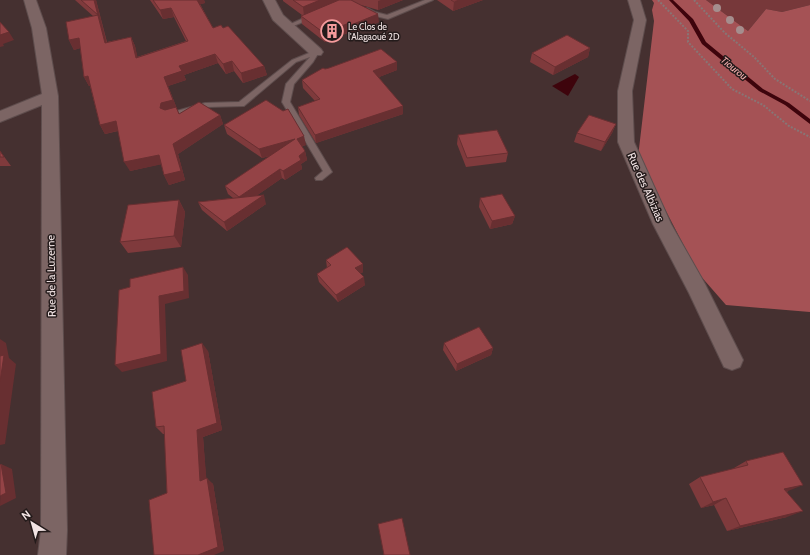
<svg xmlns="http://www.w3.org/2000/svg" width="810" height="555" font-family="Cabin,sans-serif">
	<style>
		.green { fill: #77383a }
		.forest { fill: #a55255 }
		.water { fill: #3e040c }
		.lines { fill: none; stroke-linecap: round; stroke-linejoin: round }
		.stream { fill: #3e040c; fill-rule: evenodd }
		.service-casing { stroke: #5e4d4d; stroke-width: 2 }
		.minor-casing { stroke: #5e4d4d; stroke-width: 2 }
		.path { stroke: #887575; stroke-width: 2; stroke-dasharray: 2 1.5; stroke-linecap: butt }
		.service { fill: #7c6564; fill-rule: evenodd }
		.minor { fill: #7c6564; fill-rule: evenodd }
		.tree { fill: #a58e8e }
		.wall { fill: #7f3a3c }
		.shaded-wall { fill: #682f31 }
		.building { fill: #944346; stroke: #682f31 }
		.labels { text-anchor: middle; dominant-baseline: central; stroke-width: 3; stroke-linejoin: round; paint-order: stroke }
		.far-poi-label { font-size: 9px; fill: #f2e4e4; stroke: #241b1b; text-anchor: start }
		.far-water-label { font-size: 10px; font-style: italic; fill: #f8b1b0; stroke: #241b1b }
		.street-label { font-size: 11px; fill: #f2e4e4; stroke: #241b1b }
	</style>
	<rect width="100%" height="100%" fill="#453030"/>
	<path class="green" d="M706,0h104v5l-28,7 -16,-3 -18,22z"/>
	<path class="forest" d="M652,0h54l42,31 18,-22 16,3 28,-7v307l-84,-7 -28,-32 -60,-116 16,-136 -2,-11 2,-7z"/>
	<path class="water" d="M575,74l4,3 -11,19 -16,-10z"/>
	<g class="lines">
		<path class="stream" d="M669,0h4l20,19 13,23 57,47 26,14 21,16v5l-25,-19 -26,-14 -57,-47 -13,-23z"/>
		<g class="service-casing">
			<path id="service" d="M425,0h8l-45,19 -17,-4 -7,-5 3,-2 8,4 12,3z
				M313,14l3,2 -1,1 -24,10 -5,-1z
				M314,51l5,1 -6,10 -19,22 -4,18 42,70 -10,8h-6l-1,-2 8,-7 -41,-69 4,-18 24,-27 -14,5 -52,44 -38,1 -37,11 -4,-2 1,-2 39,-11 34,-1 53,-42z"/>
		</g>
		<g class="minor-casing">
			<path id="minor" d="M24,0h12l10,28 12,68 9,434 -1,25h-28l3,-25 1,-425 -42,17v-11l42,-17 -10,-66z
				M263,0h12l8,15 38,34 2,3 -2,3h-10l-38,-35z
				M628,0h12l6,20 -14,71 2,51 37,82 34,60 38,76 -3,7 -8,3 -8,-3 -35,-74 -36,-69 -35,-82v-51l16,-71z"/>
		</g>
		<path class="path" d="M658,0l30,31v11l44,47 31,16 26,21 21,11
			M694,0l31,33 29,24 21,22 35,22"/>
		<use href="#service" class="service"/>
		<use href="#minor" class="minor"/>
	</g>
	<g class="tree">
		<circle cx="717" cy="8" r="4"/>
		<circle cx="730" cy="20" r="4"/>
		<circle cx="740" cy="30" r="4"/>
	</g>
	<path class="wall" d="M75,0h21l11,42 24,-5 4,9 2,11 49,-16 -12,-24 -11,2 -13,-19h54l1,3 -5,1 13,24 51,38 3,9 -24,8 -9,-12 -8,3 -8,-11 -34,12 2,5 -18,6 11,28 41,1 3,9 -45,30 7,26 -16,5 -5,-10 -3,-11 -31,7 -12,-40 -13,3 -5,-9 -10,-39h-1l-5,-9 -4,-29 -6,2 -5,-10 24,-24z
		M283,0h120l-25,10 -17,-5 18,17 -27,11 -2,-1 -25,10 -23,-18 -1,-8 1,-1 -19,-14z
		M437,0h46l-30,11z
		M590,48l-2,9 -35,18 -23,-13 2,-9z
		M325,69l72,1 -18,7 24,37 -87,29 -17,-28 -1,-8 17,-6 -12,-13 -1,-8z
		M616,124l-4,9 -11,18 -27,-9 3,-9z
		M224,125l82,20 -4,1 3,5 2,9 -6,4 1,5 -17,11 -3,-2 -26,18 10,8 -39,27 -25,-21 -4,-8 35,-4 -5,-4 -3,-8 45,-30 -8,2 -35,-24z
		M458,135l50,18 -2,9 -40,5 -9,-23z
		M0,151l11,15h-11z
		M480,198l35,18 -3,8 -22,5 -11,-22z
		M179,200l6,12 -4,35 -53,6 -8,-11z
		M326,260l37,12 -3,2 5,11 -27,17 -19,-20 -2,-8 10,-6z
		M444,343l49,5 -2,7 -35,16 -13,-21z
		M208,351l14,79 -19,7 3,42 7,5 11,67 -57,-58 -2,-59h-2l-7,-7 30,-46z
		M746,461l42,30 -1,1v25l-60,14 -13,-26 -13,3 -12,-24 11,-7 34,-8v-1z"/>
	<path class="shaded-wall" d="M94,0h2l13,52 -4,-9z
		M196,0h8l1,3 -7,2z
		M320,0h23l-39,16 -1,-9z
		M381,0h22l-25,10v-9z
		M459,0h24l-30,11 1,-9z
		M171,8l3,9 -11,2 -3,-9z
		M378,14l1,8 -27,11 -1,-8z
		M349,23l1,9 -25,10 -1,-9z
		M9,32l5,8 -11,4 1,2 -4,1v-12z
		M131,37l4,9 5,21 -4,-9z
		M79,38l5,9 -10,3 -5,-10z
		M590,48l-2,9 -35,18 2,-8z
		M215,54l3,9 -34,12 2,5 -18,6 15,38 -23,-16 4,-31 15,-11z
		M232,61l2,10 -8,3 -3,-10z
		M397,62v8l-23,9 -1,-8z
		M264,66l3,9 -24,8 -2,-10z
		M88,76l5,9 -4,1 -5,-9z
		M403,106v8l-87,29 -1,-8z
		M220,115l3,9 -45,30 7,26 -16,5 -5,-10 9,-31z
		M116,121l5,9 -16,4 -5,-9z
		M616,124l-4,9 -11,18 4,-9z
		M304,136l2,9 -8,2 -1,-8z
		M295,139l2,9 -35,10 -3,-9z
		M305,151l2,9 -6,4 1,5 -17,11 -2,-9 16,-15z
		M159,155l4,9 -33,7 -6,-9z
		M280,169l2,9 -40,28 -3,-9z
		M264,195l2,9 -39,27 -3,-9z
		M179,200l6,12 -4,35 -7,-11z
		M515,216l-3,8 -22,5 2,-8z
		M363,264v8l-7,4 -1,-8z
		M183,267l5,8 1,23 -24,6 2,57 -45,11 -7,-7 44,-69z
		M364,277l1,8 -27,17 -2,-7z
		M0,339l6,4 3,15 7,6 -11,80 -5,1z
		M202,343l6,8 14,79 -19,7 4,49 -7,-5 -3,-51z
		M493,348l-2,7 -35,16 1,-7z
		M1,464l11,5 4,29 -16,8z
		M207,478l6,6 11,67 -10,4h-16z
		M803,485l-15,6 -18,5 14,-7z
		M726,498l-12,7 -13,3 12,-6z
		M803,511l-16,6 -60,14 13,-5z"/>
	<path class="building" d="M81,0h13l11,43 26,-6 5,21 52,-17 -17,-33 -11,2 -7,-10h44l16,28 8,-3 2,3 5,-2 36,40 -23,7 -9,-12 -9,3 -8,-10 -36,12 3,5 -18,6 9,23 -12,3 -1,5 5,2 11,-3 3,7 20,-12 21,13 -47,29 8,27 -17,4 -5,-20 -35,7 -8,-41 -16,4 -12,-49 -4,1 -5,-39 -10,2 -3,-18 32,-7z
		M293,0h27l-17,7z
		M339,0h12l27,14 -27,11 -2,-2 -25,10 -23,-17z
		M451,0h8l-5,2z
		M0,22l9,10 -9,3z
		M567,35l23,13 -35,19 -23,-14z
		M381,49l16,13 -24,9 30,35 -88,29 -17,-28 22,-8 -18,-19 21,-12 2,1 4,-1z
		M266,100l17,11 5,-2 16,27 -7,3 8,12 -6,5 2,4 -18,11 -3,-2 -41,28 -14,-11 70,-47 -36,10 -35,-24z
		M589,115l27,9 -11,18 -28,-9z
		M497,130l11,23 -41,5 -9,-23z
		M0,151l4,6h-4z
		M502,194l13,22 -23,5 -12,-23z
		M264,195l-40,27 -26,-20z
		M179,200l-5,36 -54,6 8,-37z
		M347,247l16,17 -8,4 9,9 -28,18 -19,-21 14,-9 -5,-5z
		M183,267l1,24 -25,5 2,58 -46,11 4,-75 11,-3v-8z
		M479,327l14,21 -36,16 -13,-21z
		M202,343l15,80 -20,7 3,51 7,-3 11,69 -20,8h-44l-5,-55 18,-7 -3,-67 -8,1 -4,-35 34,-11 -5,-31z
		M4,355l-4,27v-26z
		M783,452l20,33 -19,4 19,22 -63,15 -14,-28 -13,4 -13,-25 48,-12 -2,-4z
		M1,464l5,29 -6,3v-31z
		M402,518l8,37h-26l-6,-31z"/>
	<defs>
		<g id="building-ring" transform="scale(1.15)"><circle r="9.5" fill="#241b1b" stroke="#f59b9c" stroke-width="1.5"/><path d="M-4-6H4V6H1V3H-1V6H-4ZM-2.5-4.3h1.7v1.8h-1.7ZM.8-4.3h1.7v1.8H.8ZM-2.5-1h1.7V.8h-1.7ZM.8-1h1.7V.8H.8Z" fill="#f59b9c"/></g>
	</defs>
	<g fill-rule="evenodd">
		<use href="#building-ring" x="332" y="31"/>
	</g>
	<g class="labels">
		<g class="far-poi-label">
			<text x="348" y="26">Le Clos de<tspan x="348" dy="10">l'Alagaoué 2D</tspan></text>
		</g>
		<g class="far-water-label">
			<text transform="translate(734 68) rotate(39)">Tiourou</text>
		</g>
		<g class="street-label">
			<text transform="translate(646 187) rotate(66)">Rue des Albizias</text>
			<text transform="translate(51 276) rotate(-91)">Rue de la Luzerne</text>
		</g>
	</g>
	<g transform="translate(32 523) rotate(323)" stroke="#241b1b" stroke-width="3" paint-order="stroke">
	<path d="M0-3L7 15L0 10L-7 15Z" fill="#f2e4e4"/>
	<text y="-6" font-size="11" font-weight="bold" text-anchor="middle" fill="#f2e4e4">N</text>
	</g>
</svg>
